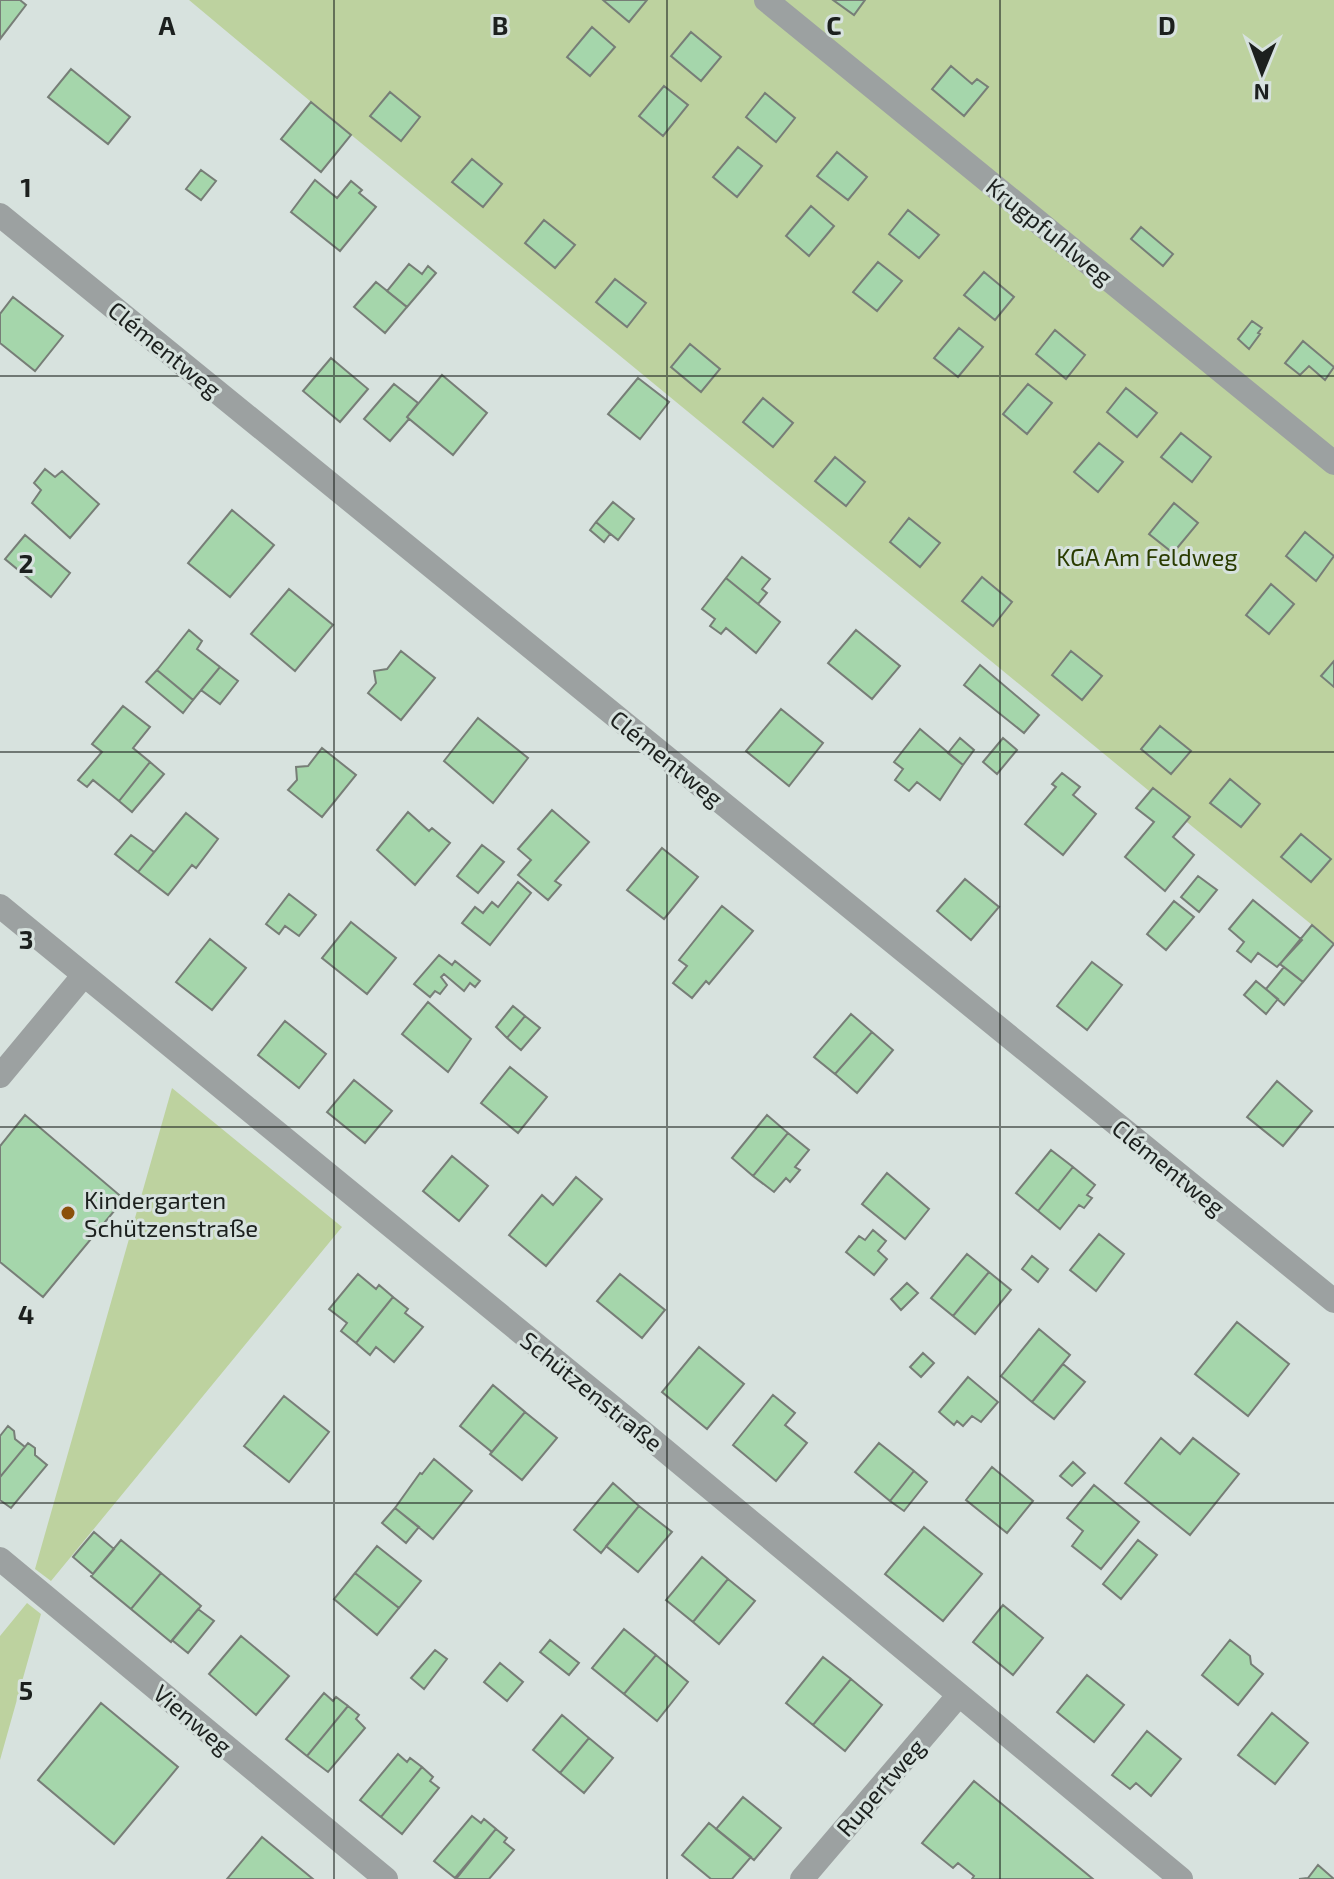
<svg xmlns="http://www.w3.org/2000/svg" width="1334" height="1879" font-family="'Exo 2',sans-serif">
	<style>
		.green { fill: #bdd29f }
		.building { fill: #a5d6ab; stroke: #777e77; stroke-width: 2 }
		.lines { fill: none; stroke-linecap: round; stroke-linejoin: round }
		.minor { stroke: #9ca1a1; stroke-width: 24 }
		.grid { fill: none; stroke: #1c201e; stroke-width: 2; stroke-opacity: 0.55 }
		.poi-dot { fill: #8b500b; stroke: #d7e2de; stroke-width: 3 }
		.labels { text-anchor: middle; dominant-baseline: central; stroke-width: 6; stroke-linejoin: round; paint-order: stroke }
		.street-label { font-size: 24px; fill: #1c201e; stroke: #d7e2de }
		.park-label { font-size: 24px; fill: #2a3c00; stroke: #d7e2de }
		.poi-label { font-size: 24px; fill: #1c201e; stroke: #d7e2de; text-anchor: start }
		.grid-label { font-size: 26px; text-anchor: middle; font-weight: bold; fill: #1c201e; stroke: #d7e2de; stroke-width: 6; stroke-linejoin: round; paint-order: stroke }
	</style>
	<rect width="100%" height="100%" fill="#d7e2de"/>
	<path class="green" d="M189,0h1145v943l-1024,-842z
		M172,1088l170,139 -291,354 -16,-12z
		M27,1603l14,11 -41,146v-124z"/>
	<path class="building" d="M0,0h20l6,5 -26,34z
		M603,0h44l-18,22z
		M833,0h32l-11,15z
		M592,27l23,20 -25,29 -23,-19z
		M691,32l30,25 -20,24 -30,-25z
		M951,66l21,18 5,-5 11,8 -24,29 -32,-27z
		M71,69l59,48 -22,27 -60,-47z
		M664,86l24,19 -25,31 -24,-20z
		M390,92l30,25 -19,24 -31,-25z
		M765,93l30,25 -19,24 -30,-25z
		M311,102l40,33 -30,37 -40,-33z
		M738,147l24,19 -25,31 -24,-20z
		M837,152l30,25 -19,23 -31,-24z
		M472,159l30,25 -19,23 -31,-25z
		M201,170l15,11 -15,19 -15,-11z
		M315,180l22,18 14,-17 11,9 -3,3 17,14 -36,44 -49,-39z
		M811,206l23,20 -25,30 -23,-20z
		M908,210l31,25 -20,23 -30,-24z
		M544,220l31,25 -20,23 -30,-25z
		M1141,227l32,27 -10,12 -32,-27z
		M878,262l24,19 -25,30 -24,-19z
		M409,264l13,10 6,-8 8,7 -29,34 -20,-16z
		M984,272l30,25 -19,23 -31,-25z
		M615,279l31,24 -19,24 -31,-25z
		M376,282l31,25 -22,26 -31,-26z
		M13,297l50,39 -28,35 -35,-28v-29z
		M1252,321l10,7 -4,5 2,1 -11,15 -11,-10z
		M959,328l24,19 -25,30 -24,-19z
		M1055,330l30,25 -19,24 -30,-25z
		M1303,341l31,26 -9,13 -16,-14 -9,9 -15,-12z
		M690,344l30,25 -19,23 -30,-25z
		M331,358l37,31 -28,33 -37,-31z
		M442,375l45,38 -34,42 -46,-38z
		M638,378l31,24 -29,37 -32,-25z
		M394,384l24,19 -11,14 2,2 -19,22 -26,-22z
		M1028,384l24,19 -25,31 -24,-20z
		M1126,388l31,25 -20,24 -30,-25z
		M763,398l30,25 -20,24 -30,-25z
		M1181,433l30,24 -19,25 -31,-25z
		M1099,443l24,19 -25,30 -24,-20z
		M835,457l30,25 -19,24 -31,-25z
		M45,469l10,8 7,-6 37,33 -29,34 -38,-35 9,-13 -7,-7z
		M613,502l21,17 -16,21 -22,-18z
		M1174,503l24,20 -25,30 -24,-19z
		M232,510l42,35 -44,52 -42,-34z
		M909,518l31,25 -20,24 -30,-25z
		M596,522l14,12 -6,8 -14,-12z
		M1305,532l29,24 -18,25 -30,-25z
		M25,535l45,38 -19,24 -46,-38z
		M742,557l28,22 -8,10 5,4 -9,11 -32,-26z
		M982,577l30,25 -19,24 -31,-25z
		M726,578l54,44 -24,31 -30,-25 -5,6 -11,-8 5,-7 -13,-10z
		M1271,584l23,20 -25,30 -23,-19z
		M289,589l44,36 -38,46 -44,-37z
		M189,630l13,11 -5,8 23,18 -27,33 -36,-30z
		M856,630l44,36 -28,33 -44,-36z
		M401,651l34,27 -34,42 -33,-27 8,-10 -2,-12 13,-2z
		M1071,651l31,25 -20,24 -30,-25z
		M1334,661v26l-13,-11z
		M980,665l59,50 -15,18 -60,-48z
		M220,667l18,14 -18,23 -19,-14z
		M157,670l36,30 -10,13 -37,-31z
		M123,706l27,21 -17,21 17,14 -31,39 -26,-21 -6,7 -9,-7 24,-28 -10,-8z
		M781,709l42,34 -34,43 -43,-35z
		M478,718l50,40 -35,45 -49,-42z
		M1160,726l31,25 -20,23 -30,-25z
		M920,729l43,36 -23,35 -23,-18 -8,9 -14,-11 8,-11 -9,-7z
		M960,738l14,12 -11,15 -15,-12z
		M1003,738l14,12 -20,24 -14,-12z
		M322,748l34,27 -34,42 -34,-27 9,-10 -1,-13 12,-1z
		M150,762l14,12 -32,38 -13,-11z
		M1062,773l18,14 -7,8 23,19 -33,41 -38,-31 31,-37 -4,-3z
		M1230,779l30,25 -19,23 -31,-24z
		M1153,788l37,29 -17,20 21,18 -29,36 -40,-34 29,-35 -18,-14z
		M552,810l37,32 -34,39 6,4 -13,15 -30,-25 13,-15 -13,-11z
		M408,812l21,19 3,-3 18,15 -35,42 -38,-35z
		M186,813l32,26 -22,29 -4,-3 -24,30 -30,-23z
		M1301,834l30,25 -20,23 -30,-25z
		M131,835l23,17 -16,20 -23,-18z
		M482,845l22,17 -26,31 -21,-17z
		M662,848l36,29 -34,42 -37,-29z
		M1198,876l19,14 -18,22 -18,-15z
		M965,879l34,28 -28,33 -34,-29z
		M518,882l13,11 -41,52 -28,-22 13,-16 8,6 9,-11 6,5z
		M289,894l27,21 -17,21 -14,-10 -6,8 -13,-10z
		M1253,900l49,40 -25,27 -19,-14 -7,9 -14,-11 7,-9 -15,-13z
		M1174,901l20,16 -28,33 -19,-16z
		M722,906l31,25 -44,53 -3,-3 -14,17 -19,-15 14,-17 -8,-6z
		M351,922l45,36 -29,36 -45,-36z
		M1312,925l22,19 -31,38 -23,-18z
		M210,939l36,29 -34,42 -36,-28z
		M439,955l13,10 3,-4 25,20 -5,6 -5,-4 -6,8 -20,-17 -3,3 6,8 -7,9 -5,-3 -5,6 -16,-13z
		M1092,962l30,23 -35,45 -30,-24z
		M1284,967l19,15 -19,23 -18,-16z
		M1256,981l22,18 -12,15 -22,-19z
		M428,1002l43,37 -23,33 -46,-38z
		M513,1006l12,10 -18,22 -11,-11z
		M851,1014l21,18 -37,42 -21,-17z
		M525,1016l15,12 -19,22 -14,-12z
		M285,1021l41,33 -27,34 -41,-33z
		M872,1032l21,18 -36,43 -22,-19z
		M510,1067l37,30 -29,36 -37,-30z
		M354,1080l38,31 -27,32 -38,-31z
		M1277,1081l35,30 -29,35 -36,-29z
		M25,1115l99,84 -81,98 -43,-35v-116z
		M767,1115l21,18 -35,43 -21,-18z
		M788,1133l21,17 -14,17 5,3 -10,12 -4,-4 -12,14 -21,-16z
		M1051,1150l22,17 -35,44 -22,-18z
		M452,1156l36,30 -29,35 -36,-30z
		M1073,1167l22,18 -8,10 5,3 -8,10 -5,-3 -19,24 -22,-18z
		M887,1173l42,36 -24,30 -43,-35z
		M576,1177l26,22 -56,67 -37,-31 33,-40 11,10z
		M873,1230l13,11 -8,10 9,8 -13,16 -28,-23 13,-16 6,4z
		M1099,1234l25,20 -28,37 -26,-21z
		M967,1254l22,18 -36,44 -22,-18z
		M1032,1256l16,13 -10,13 -16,-13z
		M989,1272l22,18 -36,44 -22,-18z
		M358,1274l18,15 3,-4 14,12 -37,46 -15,-12 6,-8 -18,-14z
		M620,1274l45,36 -23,28 -45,-37z
		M907,1283l11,10 -17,17 -10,-11z
		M393,1297l15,12 -3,4 18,14 -29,35 -18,-15 -6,8 -14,-12z
		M1237,1322l52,42 -41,52 -53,-42z
		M1039,1329l31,26 -38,47 -31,-26z
		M699,1347l45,37 -37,45 -45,-37z
		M923,1353l11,10 -13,14 -11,-10z
		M1063,1364l22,18 -31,37 -22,-17z
		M968,1377l30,25 -17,20 -9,-6 -9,10 -6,-5 -3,4 -15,-13z
		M493,1385l32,27 -33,40 -32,-26z
		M773,1395l22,18 -10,12 22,18 -31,38 -43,-36z
		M284,1396l45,36 -40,50 -45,-36z
		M525,1412l32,26 -35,42 -32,-26z
		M8,1426l6,5 1,8 10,8 -25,30v-41z
		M1161,1438l19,16 13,-16 46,36 -49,61 -65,-52z
		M28,1443l7,5v7l12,10 -36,43 -11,-8v-23z
		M879,1443l35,28 -24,30 -35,-29z
		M434,1459l38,32 -39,48 -38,-31 25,-35 2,1z
		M1073,1462l12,11 -13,13 -12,-10z
		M992,1467l41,34 -26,32 -41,-33z
		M914,1471l13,11 -23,29 -14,-10z
		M613,1483l26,23 -38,47 -27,-23z
		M1094,1485l45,37 -38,47 -29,-23 11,-15 -16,-13z
		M639,1506l33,26 -34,40 -32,-26z
		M395,1508l24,19 -13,16 -24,-20z
		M924,1527l58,47 -39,47 -58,-47z
		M94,1532l20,17 -21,25 -20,-17z
		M121,1540l40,33 -30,36 -40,-33z
		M1138,1540l19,15 -36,44 -18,-15z
		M377,1546l44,35 -22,27 -44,-35z
		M702,1557l26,22 -35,43 -27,-22z
		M161,1573l40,33 -30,36 -40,-33z
		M355,1573l44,35 -22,27 -43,-36z
		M728,1579l27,22 -36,43 -26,-22z
		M1003,1605l40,33 -30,37 -40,-33z
		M198,1609l16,12 -26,32 -16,-13z
		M624,1629l32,26 -32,39 -32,-26z
		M241,1636l48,40 -33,39 -47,-41z
		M550,1640l29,23 -10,12 -29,-23z
		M1230,1640l20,16 1,8 12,10 -25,31 -36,-30z
		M435,1650l12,9 -23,30 -13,-11z
		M656,1655l32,27 -31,39 -33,-27z
		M823,1657l28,22 -38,46 -27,-22z
		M500,1663l23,19 -16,19 -23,-19z
		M1087,1675l37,30 -30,37 -37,-30z
		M851,1679l31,26 -37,46 -32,-26z
		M324,1693l9,8 3,-4 12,9 -41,50 -21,-17z
		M101,1703l77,64 -64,77 -76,-64z
		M348,1706l11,9 -3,4 9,9 -37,44 -21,-16z
		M1272,1713l36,30 -33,41 -37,-29z
		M562,1715l27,23 -29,35 -27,-23z
		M1147,1731l34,28 -30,37 -15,-13 -6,6 -18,-14z
		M589,1738l24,20 -29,35 -24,-20z
		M398,1754l9,8 3,-4 12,9 -41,50 -21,-17z
		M422,1767l11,10 -3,4 9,7 -37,46 -21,-17z
		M974,1781l119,98h-121l2,-3 -16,-13 -5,5 -31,-25z
		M743,1797l38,31 -27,32 -38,-31z
		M472,1816l9,7 3,-4 12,10 -41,49 -21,-17z
		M709,1823l42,34 -19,22h-21l-29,-24z
		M496,1829l11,9 -3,4 10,8 -25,29h-33z
		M262,1837l51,42h-86z
		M1318,1865l16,14h-35l9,-1z"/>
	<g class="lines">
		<path class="minor" d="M766,0l568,463
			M0,215l1334,1086
			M0,906l627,513 554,460
			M0,1076l84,-101
			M0,1559l386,320
			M802,1879l156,-183"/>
	</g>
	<path class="grid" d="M334,0v1879M667,0v1879M1000,0v1879M0,376h1334M0,752h1334M0,1127h1334M0,1503h1334"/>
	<circle class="poi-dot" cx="68" cy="1213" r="8"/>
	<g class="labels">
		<g class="street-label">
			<text transform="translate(1050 231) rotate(39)">Krugpfuhlweg</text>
			<text transform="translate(165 349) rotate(39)">Clémentweg</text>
			<text transform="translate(667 758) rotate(39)">Clémentweg</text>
			<text transform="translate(1169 1167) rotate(39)">Clémentweg</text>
			<text transform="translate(592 1391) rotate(39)">Schützenstraße</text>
			<text transform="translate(193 1719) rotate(40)">Vienweg</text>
			<text transform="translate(880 1787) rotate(-49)">Rupertweg</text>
		</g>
		<g class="park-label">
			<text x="1147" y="556">KGA Am Feldweg</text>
		</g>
		<g class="poi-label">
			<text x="84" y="1199">Kindergarten<tspan x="84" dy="28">Schützenstraße</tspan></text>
		</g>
	</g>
	<g class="grid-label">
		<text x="167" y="35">A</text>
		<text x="500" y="35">B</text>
		<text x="834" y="35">C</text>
		<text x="1167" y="35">D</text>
		<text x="26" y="197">1</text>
		<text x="26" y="573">2</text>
		<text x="26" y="949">3</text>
		<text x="26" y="1324">4</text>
		<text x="26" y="1700">5</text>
	</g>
	<g transform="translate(1262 72) rotate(181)" stroke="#d7e2de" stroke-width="6" paint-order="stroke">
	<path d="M0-6L14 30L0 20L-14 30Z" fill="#1c201e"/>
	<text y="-12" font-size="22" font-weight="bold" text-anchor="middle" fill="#1c201e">N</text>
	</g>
</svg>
